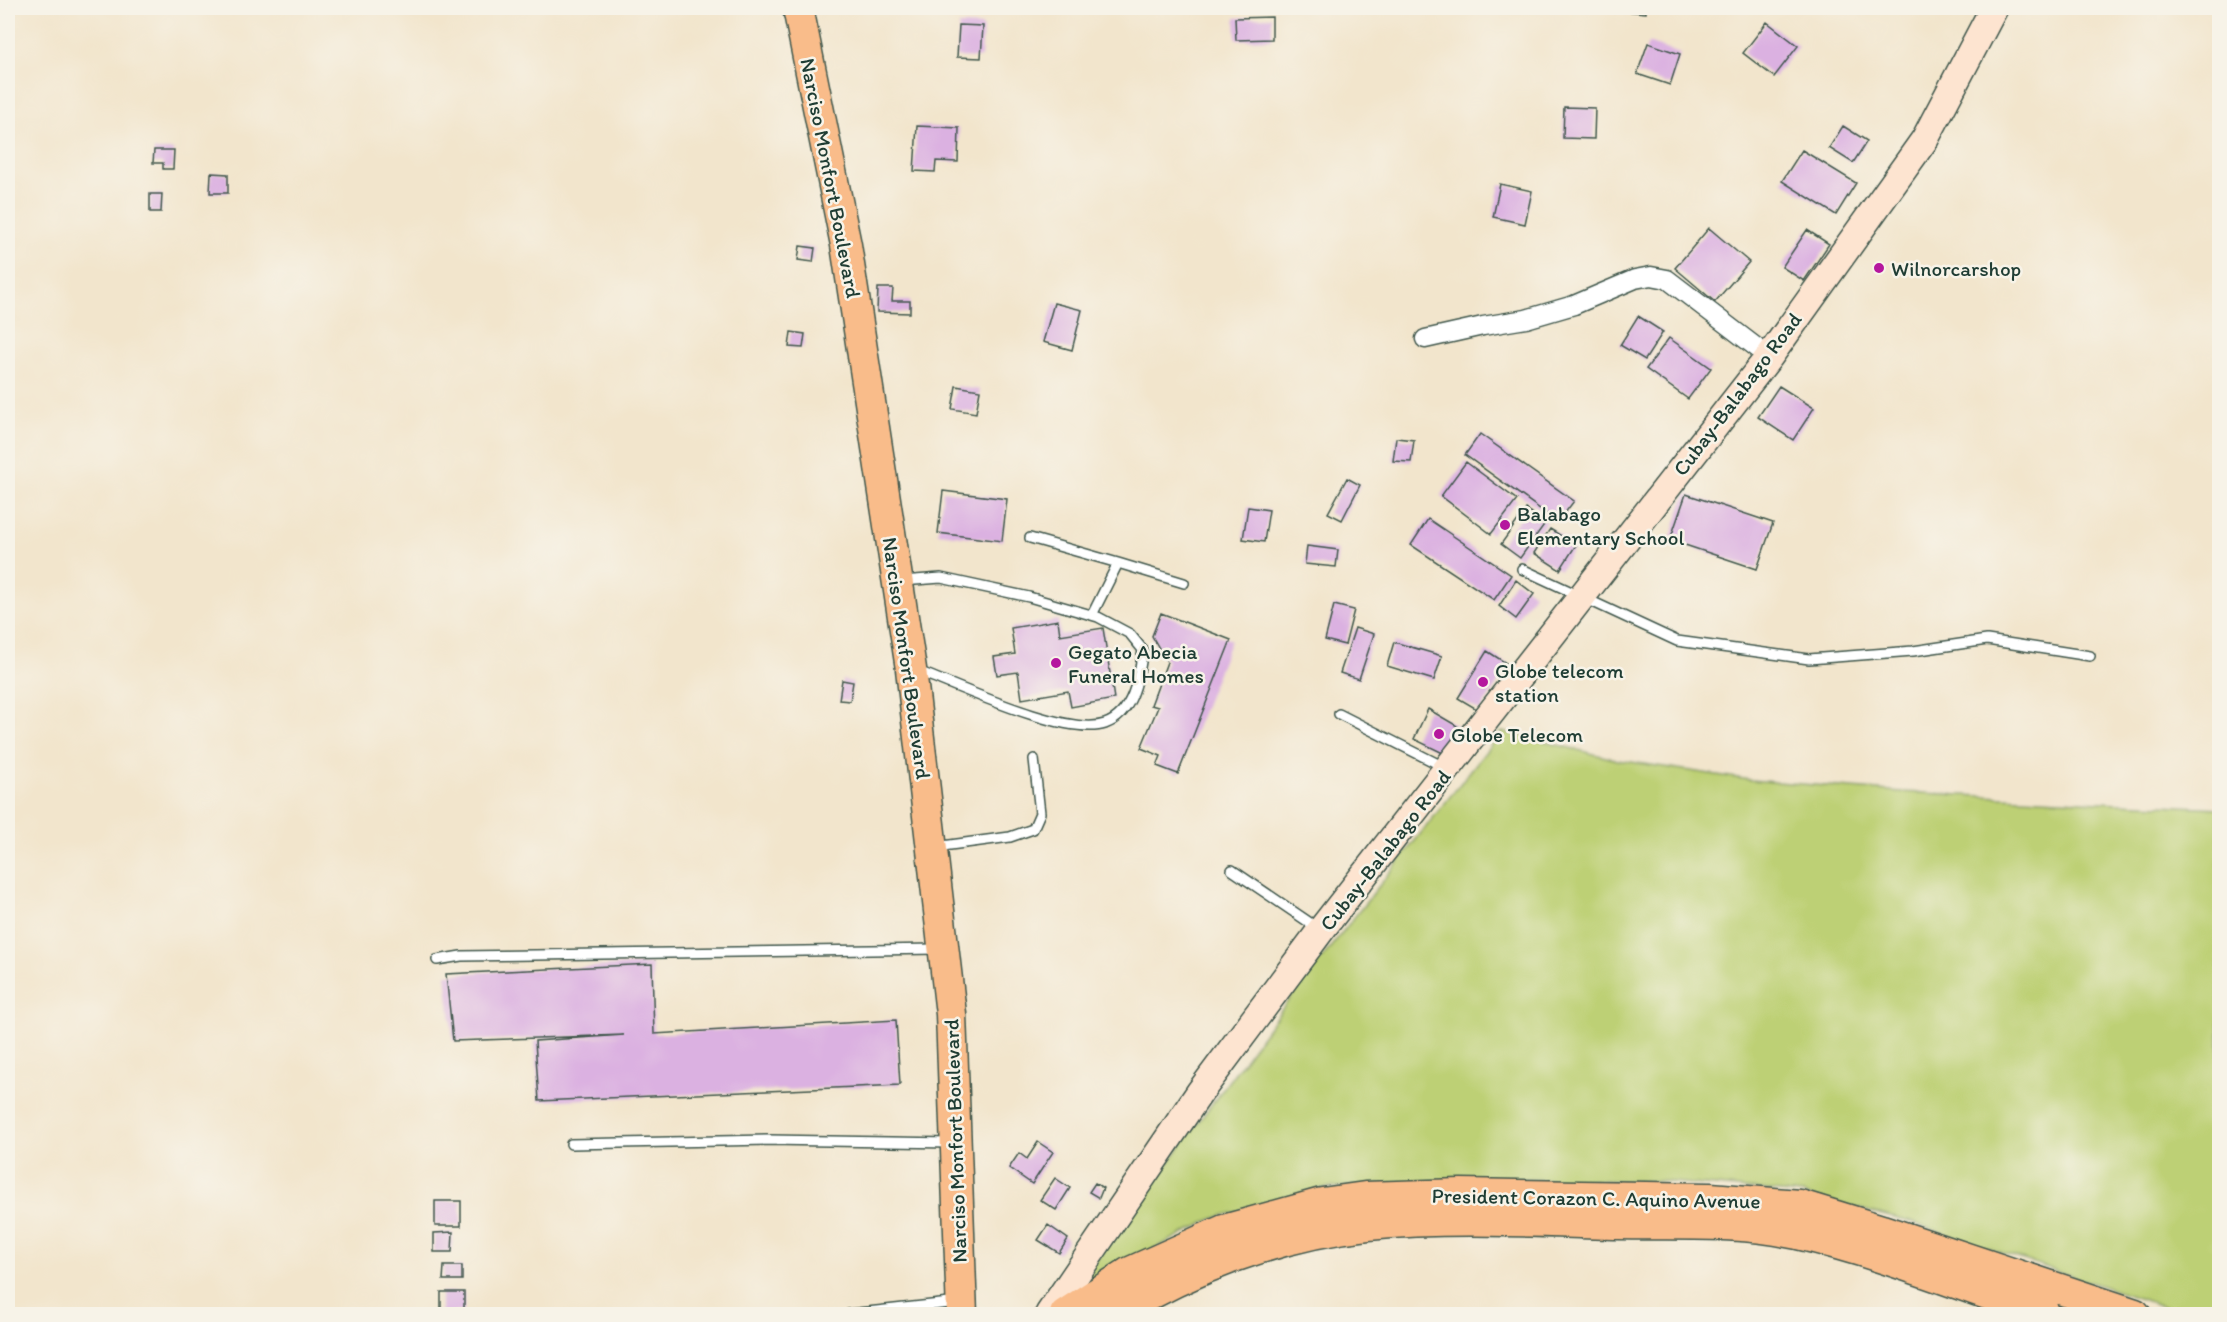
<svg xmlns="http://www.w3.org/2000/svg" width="2227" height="1322" font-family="Itim,sans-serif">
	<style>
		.green { fill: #bdd074; stroke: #6e8654; stroke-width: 1.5 }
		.building { fill: #dbb1e1 }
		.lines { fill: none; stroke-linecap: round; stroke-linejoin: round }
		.lane-casing { stroke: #3f564b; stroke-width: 12 }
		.street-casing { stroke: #3f564b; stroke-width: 21 }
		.secondary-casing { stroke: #3f564b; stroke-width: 30 }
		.primary-casing { stroke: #3f564b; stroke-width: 33 }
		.lane { stroke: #fff; stroke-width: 9 }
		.street { stroke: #fff; stroke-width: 18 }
		.secondary { stroke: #fde4d0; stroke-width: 27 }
		.primary { stroke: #f9bc8a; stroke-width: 30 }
		.poi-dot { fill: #b5179e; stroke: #f7f3e8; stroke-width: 2 }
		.labels { text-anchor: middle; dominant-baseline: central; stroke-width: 5; stroke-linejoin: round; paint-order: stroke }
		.street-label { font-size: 21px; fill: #1f3d34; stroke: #f7f3e8 }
		.poi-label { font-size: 21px; fill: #1f3d34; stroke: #f7f3e8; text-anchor: start }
	</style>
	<rect width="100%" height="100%" fill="#f7f3e8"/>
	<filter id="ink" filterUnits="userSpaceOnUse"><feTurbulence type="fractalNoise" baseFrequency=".0167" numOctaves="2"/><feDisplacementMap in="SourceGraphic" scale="12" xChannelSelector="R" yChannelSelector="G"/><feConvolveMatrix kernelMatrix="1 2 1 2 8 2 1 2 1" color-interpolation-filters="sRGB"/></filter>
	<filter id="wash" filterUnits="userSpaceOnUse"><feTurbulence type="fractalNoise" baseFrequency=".008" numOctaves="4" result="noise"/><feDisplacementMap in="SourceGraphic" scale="24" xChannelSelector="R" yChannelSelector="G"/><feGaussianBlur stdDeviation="1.35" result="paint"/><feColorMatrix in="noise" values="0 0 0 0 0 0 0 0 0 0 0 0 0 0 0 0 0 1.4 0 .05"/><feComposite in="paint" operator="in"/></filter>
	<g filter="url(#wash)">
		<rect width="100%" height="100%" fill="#f2e5cc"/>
		<path class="green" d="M1502,731l116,29 132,20 152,12 317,16v506h-33l-276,-92 -108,-28 -142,-13 -187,-2 -152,9 -107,30 -139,71 216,-292z"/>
		<g id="blocks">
			<path class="building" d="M1624,8h22v5l-22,-2z
				M1272,17v22l-36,1 -1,-22z
				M1767,22l31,24 -24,31 -31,-24z
				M959,25l24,1 -2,32 -24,-1z
				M1648,43l32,11 -10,31 -33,-11z
				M1564,107l31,1 -1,31 -31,-1z
				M917,126l42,2 -1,34 -22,-1 -1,11 -21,-1z
				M1843,126l24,15 -14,22 -24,-15z
				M154,150h20l-1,19h-10v-6h-10z
				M1802,150l54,33 -20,32 -54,-34z
				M211,173l17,1v19h-18z
				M1500,184l32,7 -7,33 -32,-7z
				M150,194h12l-1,18h-11z
				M1709,228l40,34 -34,40 -40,-34z
				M1807,230l22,14 -25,37 -22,-14z
				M800,246l15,2 -2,14 -15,-2z
				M878,288h15l-1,13h18v12l-33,-1z
				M1054,303l28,7 -10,40 -29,-8z
				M1638,316l25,16 -18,28 -25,-15z
				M791,332l14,2 -2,14 -14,-1z
				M1669,338l42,30 -23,31 -42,-30z
				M956,386l24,4 -4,23 -24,-4z
				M1779,386l35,22 -21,32 -35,-23z
				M1480,434l94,67 -16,21 -93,-67z
				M1396,438l18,2 -3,22 -18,-1z
				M1466,462l51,38 -26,34 -50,-38z
				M1347,478l13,7 -18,35 -14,-7z
				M943,491l64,8 -5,42 -64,-8z
				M1686,494l87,29 -16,46 -87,-29z
				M1248,507l21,3 -5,32 -21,-3z
				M1526,509l20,13 -26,36 -19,-14z
				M1428,519l83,56 -17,25 -83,-55z
				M1550,529l26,16 -16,25 -26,-17z
				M1307,546l31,4 -2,17 -31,-3z
				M1516,580l18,14 -18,25 -17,-13z
				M1334,605l20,5 -9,35 -20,-5z
				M1161,613l70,27 -53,134 -21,-8 4,-10 -20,-8 17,-41 -7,-2 16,-43 -15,-26z
				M1058,620l2,15 43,-7 11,71 -43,8 -3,-16 -46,8 -4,-27 -21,3 -3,-18 21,-3 -4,-26z
				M1355,628l19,6 -15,45 -19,-6z
				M1394,642l48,14 -8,24 -47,-14z
				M1487,651l22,14 -29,46 -22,-13z
				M842,680l11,2 -3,19 -11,-1z
				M1428,709l36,21 -17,25 -33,-16z
				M652,964l2,70 242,-14 4,65 -361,16 -4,-60 89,-6 -171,6 -7,-67z
				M1038,1142l15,10 -21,32 -23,-16 10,-15 8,6z
				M1055,1178l15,10 -14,22 -16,-10z
				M1095,1183l8,5 -4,10 -10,-6z
				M435,1201h26v25h-26z
				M1048,1225l20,14 -9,14 -21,-13z
				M453,1232l-1,20h-18v-19z
				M444,1266h18v14h-19z
				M441,1292h23v20h-23z"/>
		</g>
	</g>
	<g filter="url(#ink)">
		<use href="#blocks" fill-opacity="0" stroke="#3f564b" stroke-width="1.5"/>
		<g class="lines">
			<g class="lane-casing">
				<path id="lane" d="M1030,538l88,25
					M1522,569l155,72 132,18 104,-8 74,-11 103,16
					M902,581l39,-3 88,19 69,20 32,17 13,16c-4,25 -9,64 -38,74 -39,13 -147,-38 -187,-53
					M1092,615l26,-52 66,20
					M1339,714l107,54
					M935,847l75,-10 23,-8 7,-16 -6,-54
					M1232,870l87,59
					M437,960l24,-4 477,-7
					M571,1144l198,-4 182,3
					M849,1314l110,-12"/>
			</g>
			<g class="street-casing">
				<path id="street" d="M1425,339l58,-13 43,-7 48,-14 61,-26 16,-3 16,3 102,78"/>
			</g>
			<g class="secondary-casing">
				<path id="secondary" d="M1049,1314l151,-222 121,-162 448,-573 156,-218 69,-131"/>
			</g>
			<g class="primary-casing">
				<path id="primary" d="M798,8l48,237 65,424 40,345 11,300
					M1065,1314l63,-41 96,-43 98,-27 43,-6 96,-3 249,4 90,7 82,25 253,84
					M1115,1314c76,-45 164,-80 253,-89 83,-8 168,-3 251,-1 58,1 121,-3 178,10 84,19 166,53 248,80"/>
			</g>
			<use href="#lane" class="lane"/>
			<use href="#street" class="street"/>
			<use href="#secondary" class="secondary"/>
			<use href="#primary" class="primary"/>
		</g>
	</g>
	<g class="poi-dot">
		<circle cx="1879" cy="268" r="6"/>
		<circle cx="1505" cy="525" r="6"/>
		<circle cx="1056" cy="663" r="6"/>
		<circle cx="1483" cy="682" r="6"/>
		<circle cx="1439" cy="734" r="6"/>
	</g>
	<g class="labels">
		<g class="street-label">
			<text transform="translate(831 178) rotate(79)">Narciso Monfort Boulevard</text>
			<text transform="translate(1737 394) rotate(-53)">Cubay-Balabago Road</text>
			<text transform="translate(907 658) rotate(82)">Narciso Monfort Boulevard</text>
			<text transform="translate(1385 850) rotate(-52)">Cubay-Balabago Road</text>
			<text transform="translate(955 1141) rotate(-92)">Narciso Monfort Boulevard</text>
			<text transform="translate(1596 1198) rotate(1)">President Corazon C. Aquino Avenue</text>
		</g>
		<g class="poi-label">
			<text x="1891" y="268">Wilnorcarshop</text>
			<text x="1517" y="513">Balabago<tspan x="1517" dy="24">Elementary School</tspan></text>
			<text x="1068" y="651">Gegato Abecia<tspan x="1068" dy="24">Funeral Homes</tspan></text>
			<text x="1495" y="670">Globe telecom<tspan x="1495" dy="24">station</tspan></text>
			<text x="1451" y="734">Globe Telecom</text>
		</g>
	</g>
	<rect width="2227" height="1322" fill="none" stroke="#f7f3e8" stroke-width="30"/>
</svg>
